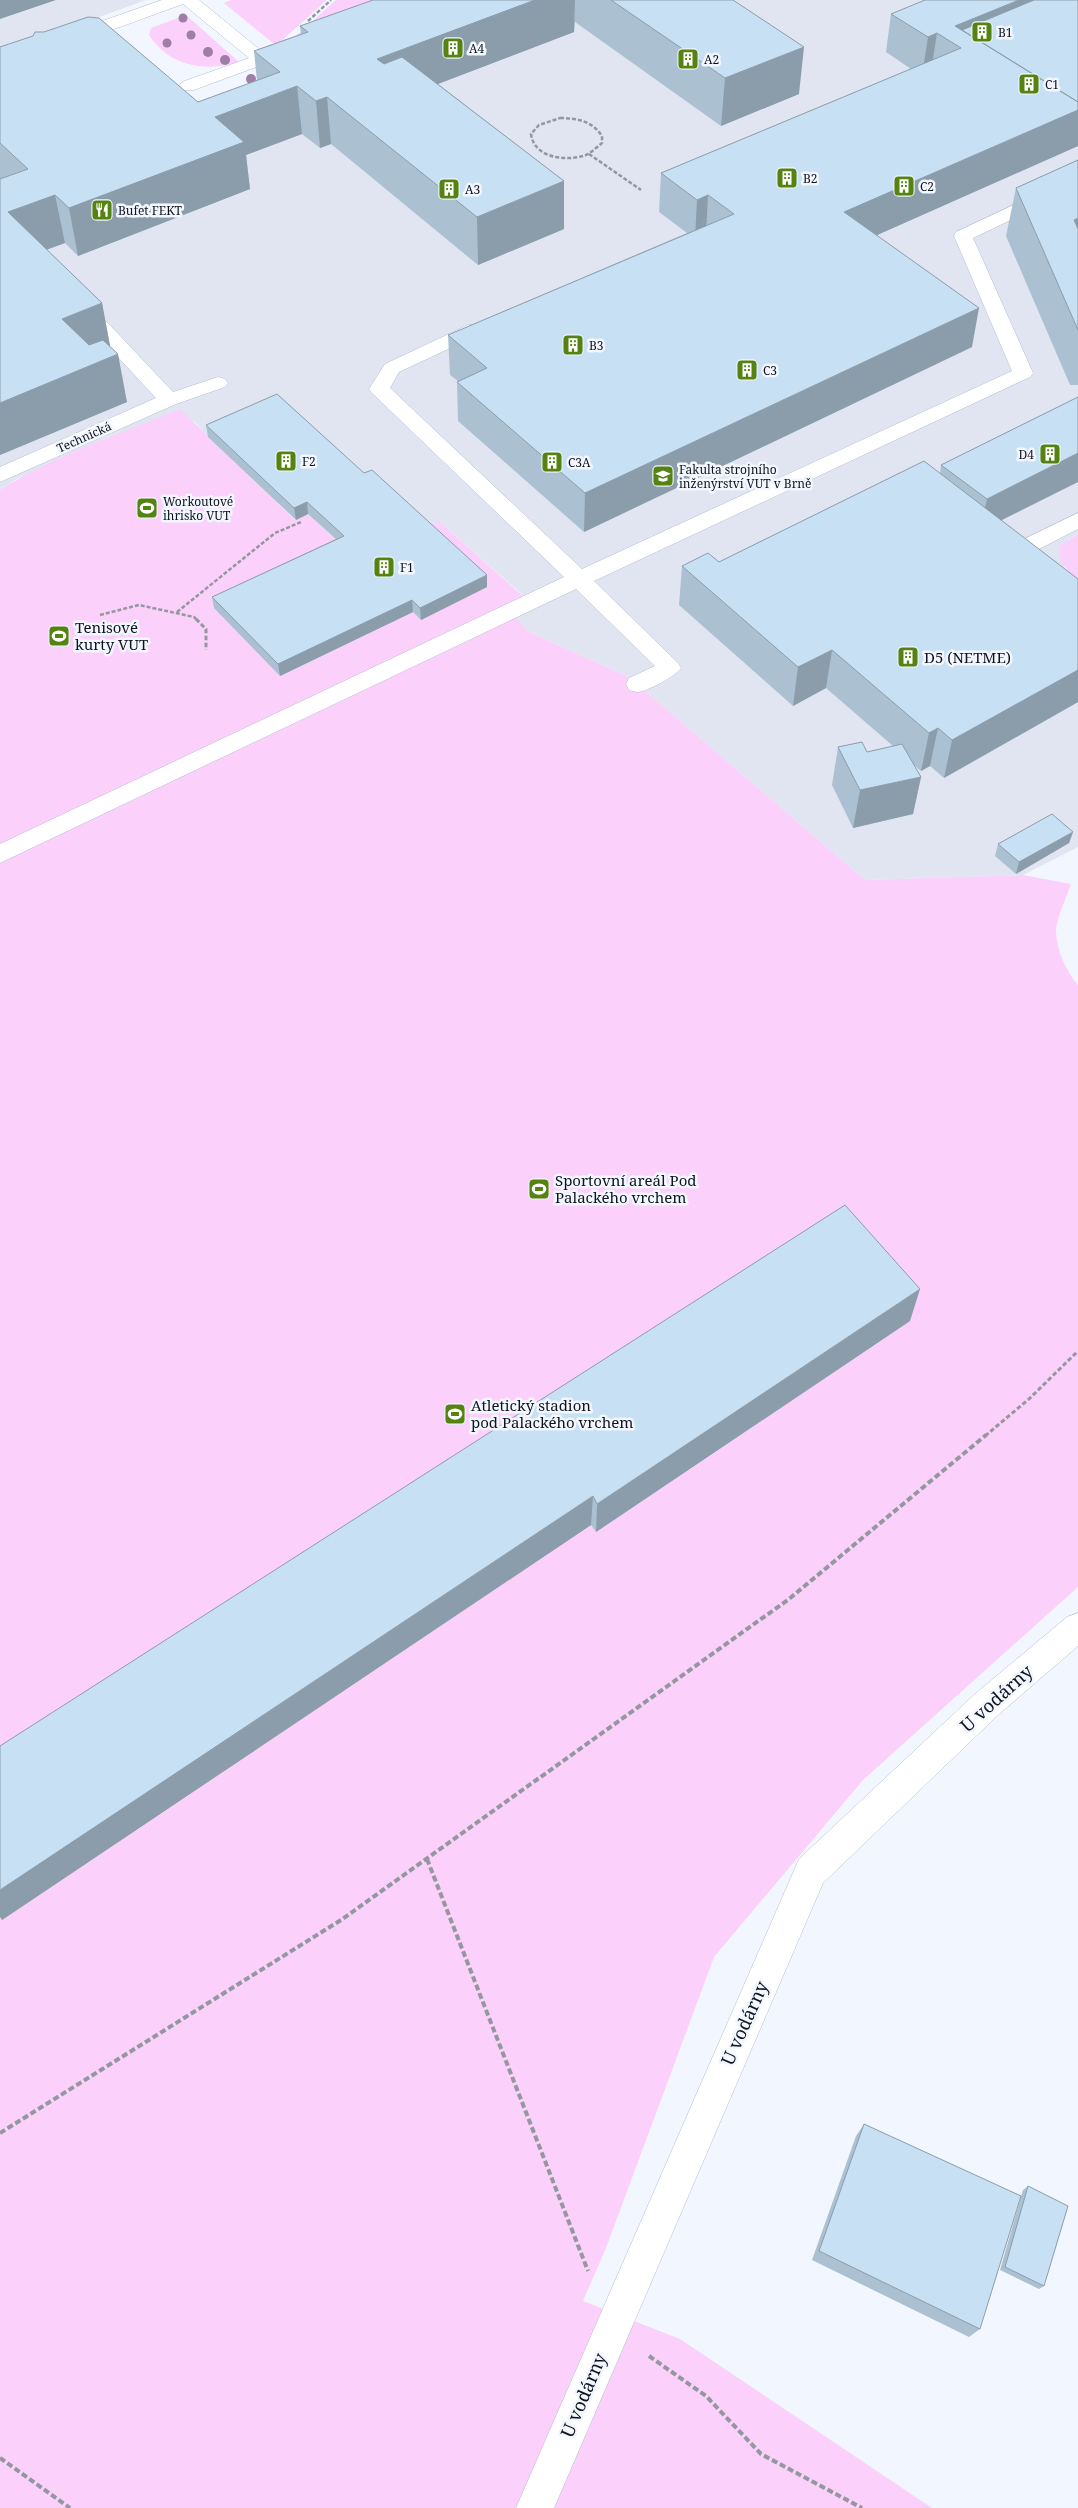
<svg xmlns="http://www.w3.org/2000/svg" width="1078" height="2508" font-family="'Noto Serif',serif">
	<style>
		.built { fill: #e0e5f1 }
		.green { fill: #fbd0fb }
		.lines { fill: none; stroke-linecap: round; stroke-linejoin: round }
		.minor-casing { stroke: #b4bdd3; stroke-width: 1 }
		.path-far2 { stroke: #93979f; stroke-width: 2.5; stroke-dasharray: 4 2; stroke-linecap: butt }
		.path-far1 { stroke: #93979f; stroke-width: 3; stroke-dasharray: 4.5 2.5; stroke-linecap: butt }
		.path { stroke: #93979f; stroke-width: 4; stroke-dasharray: 6 3; stroke-linecap: butt }
		.minor { fill: #fff; fill-rule: evenodd }
		.tree { fill: #9f7ea6 }
		.wall { fill: #abc1d2 }
		.shaded-wall { fill: #8b9dab }
		.building { fill: #c7e0f4; stroke: #8b9dab }
		.labels { text-anchor: middle; dominant-baseline: central; stroke-width: 5; stroke-linejoin: round; paint-order: stroke }
		.far-poi-label { font-size: 12px; fill: #11141c; stroke: #f2f6ff; text-anchor: start }
		.far-street-label { font-size: 12px; fill: #11141c; stroke: #f2f6ff }
		.poi-label { font-size: 15px; fill: #11141c; stroke: #f2f6ff; text-anchor: start }
		.near-street-label { font-size: 18px; fill: #11141c; stroke: #f2f6ff }
	</style>
	<rect width="100%" height="100%" fill="#f2f6ff"/>
	<path class="built" d="M0,0h146l-146,53z
		M502,0h576v202l-71,34 63,149h8v149l-10,6 -4,28 14,11v268l-55,28 -158,5 -236,-203 -100,-45 -15,-15 21,-11 -96,-85 48,66 -66,33 -9,-8 -132,64 -66,-68 82,-88 -88,-83 -14,-16 -176,57 -18,12v-259l178,-104z"/>
	<path class="green" d="M231,0h96l-48,43 -5,1 -50,-41z
		M336,0h69l-117,43z
		M186,15l53,47c-34,10 -69,5 -90,-27l2,-7z
		M180,409l115,111 13,-6 37,34 -65,128 133,-64 8,8 2,-92 16,-7 96,86 -20,10 14,15 100,45 236,203 158,-5 48,9c-4,12 -15,36 -15,48 1,19 10,39 22,53v602l-215,193 -149,177 -108,291 -23,53 97,38 252,169h-932v-2018c55,-35 120,-56 180,-81z
		M1078,534v45c-12,-9 -21,-17 -18,-33z"/>
	<g class="lines">
		<g class="minor-casing">
			<path id="minor" d="M162,0h37l65,53 26,-9 6,1 3,4 -3,4 -22,8 8,8 -3,4h-12l-8,-7 -65,24h-12l-3,-4 3,-4 67,-24 -66,-54 -63,23 -120,35v-10l108,-33z
				M1078,175v13l-105,50 60,135 -3,4 -436,204 84,82 3,5c-4,7 -34,24 -44,24 0,0 -8,-2 -8,-2l-3,-6 3,-6 26,-12 -79,-77 -576,274v-19l564,-267 -192,-184 -3,-4 16,-25 83,-39h14l3,4 -3,4 -83,39 -9,16 192,181 430,-198 -58,-135 2,-4z
				M98,318l7,2 68,72 45,-15 7,2 3,4 -3,4 -49,17 -176,78v-15l156,-69 -65,-70 -3,-4 3,-4z
				M1078,513v16l-43,22 43,37v19l-8,-2 -61,-55 3,-5z
				M1078,1613v33l-81,70 -174,167 -269,625h-38l283,-649 176,-165 92,-77z"/>
		</g>
		<path class="path-far2" d="M308,21l23,-21
			M560,118c17,0 32,3 42,18v7c-5,4 -10,9 -16,12 -20,7 -52,3 -55,-21l8,-9z
			M589,154l52,36
			M177,612l98,-79 26,-11
			M100,615l39,-10 55,12 4,4"/>
		<path class="path-far1" d="M196,619l10,10v21
			M985,1436l44,-37 49,-48"/>
		<path class="path" d="M427,1859l161,412
			M0,2133l341,-213 448,-321 197,-164
			M649,2356l57,40 55,58 101,54
			M0,2458l70,50"/>
		<use href="#minor" class="minor"/>
	</g>
	<g class="tree">
		<circle cx="183" cy="18" r="4.5"/>
		<circle cx="191" cy="35" r="4.5"/>
		<circle cx="167" cy="43" r="4.5"/>
		<circle cx="208" cy="52" r="5"/>
		<circle cx="225" cy="60" r="5"/>
		<circle cx="251" cy="79" r="5"/>
	</g>
	<path class="wall" d="M373,0h360l66,94 -78,32 -146,-104 -1,10 -136,52 126,97v48l-86,36 -147,-121 -11,4 -18,-14 -56,21 4,34 -172,67 -13,-13 -19,6 56,54 8,43 17,56 -127,53v-408l198,55 59,-21 -3,-30 47,-17 -1,-8z
		M1078,0v146l-201,89 95,112 -388,185 -126,-111 -1,-39 1,-1 -8,-6 -2,-40 239,-102 -28,-21 2,-39 250,-104 -25,-17 5,-38z
		M1078,160v225h-8l-64,-149 10,-48z
		M1078,397l-77,124 77,58v123l-134,76 -14,-12 -9,5 -8,-7 8,13 -8,37 -60,14 -21,-43 6,-38 29,5 26,-6 -67,-58 -33,18 -114,-101 3,-39 37,-4 221,-89 1,-8z
		M206,425l158,48 123,102v12l-66,33 -8,-8 -133,64 -66,-68 -2,-11 124,-58 -28,-25 -12,6 -88,-83z
		M1073,832l-4,11 -53,31 -21,-18 3,-12z
		M910,1321l-314,211 -5,-7 -589,395 -2,-174z
		M864,2124l116,205 -11,8 -157,-77 44,-124z
		M1028,2186l16,100 -5,3 -39,-19 23,-80z"/>
	<path class="shaded-wall" d="M0,0h56l-56,19z
		M535,0h40l-1,32 -194,74 -3,-47z
		M1019,0h59l-95,51 -28,-25z
		M937,33l-6,39 -9,4 6,-39z
		M804,47l-5,47 -78,32 4,-48z
		M297,86l5,48 -56,21 4,34 -172,67 -9,-48 146,-91z
		M327,97l4,47 -11,4 -4,-47z
		M1078,110v36l-239,106 5,-40z
		M564,181v48l-86,36 -1,-48z
		M55,195l10,48 -46,17 -11,-48z
		M708,195l-2,39 -11,5 2,-39z
		M1078,218v42l-4,-40z
		M102,303l9,48 -39,15 -10,-47z
		M979,308l-7,39 -388,185 1,-39z
		M118,354l9,48 -127,53v-52z
		M1078,453v29l-98,49 7,-32z
		M307,502l1,12 -12,6 -2,-12z
		M487,575v12l-66,33 -1,-12z
		M412,600l1,12 -133,64 -2,-12z
		M832,650l-6,38 -33,18 5,-39z
		M1078,670v32l-134,76 8,-38z
		M938,728l-8,38 -9,5 8,-38z
		M921,777l-8,37 -60,14 7,-38z
		M1073,832l-4,11 -53,31 3,-12z
		M920,1289l-10,32 -314,211 1,-28z
		M593,1496l-2,29 -589,395 -2,-3v-27z"/>
	<path class="building" d="M373,0h162l-158,59 7,5 18,-7 162,124 -87,36 -150,-120 -11,4 -19,-15 -82,31 29,25 -175,66 -14,-13 -47,17 94,91 -40,16 27,26 14,-5 15,14 -118,49v-224l28,-10 -28,-26v-96l33,-11 2,-4h9l44,-15 11,1 99,84 82,-30 -26,-21 54,-19 -8,-6z
		M611,0h122l71,47 -79,31z
		M925,0h94l-64,26 123,76v8l-234,102 135,96 -394,185 -128,-111 30,-14 -39,-33 286,-121 -26,-19 -11,5 -36,-27 300,-125 -24,-15 -9,4 -37,-23z
		M1034,0h44v102l-116,-72z
		M1078,160v58l-4,2 4,9v101l-62,-142z
		M277,394l87,79 8,-3 115,105 -67,33 -8,-8 -134,64 -66,-67 132,-61 -37,-34 -13,6 -88,-83z
		M1078,397v56l-91,46 -46,-34z
		M924,461l154,118v91l-126,70 -14,-12 -9,5 -97,-83 -34,17 -116,-101 26,-13 11,9z
		M862,742l5,10 35,-8 19,33 -61,13 -22,-43z
		M1052,814l21,18 -54,30 -21,-18z
		M845,1205l75,84 -323,215 -4,-8 -593,394v-144z
		M864,2124l157,72 -41,133 -161,-78z
		M1028,2186l40,20 -24,80 -39,-19z"/>
	<defs>
		<g id="building-square" transform="scale(1.125)"><rect x="-9" y="-9" width="18" height="18" rx="4" fill="#558312" stroke="#f2f6ff"/><path d="M-4-6H4V6H1V3H-1V6H-4ZM-2.5-4.3h1.7v1.8h-1.7ZM.8-4.3h1.7v1.8H.8ZM-2.5-1h1.7V.8h-1.7ZM.8-1h1.7V.8H.8Z" fill="#fff"/></g>
		<g id="restaurant-square" transform="scale(1.125)"><rect x="-9" y="-9" width="18" height="18" rx="4" fill="#558312" stroke="#f2f6ff"/><path d="M-5-6h1v4h1v-4h1v4h1v-4h1v5L-1.5 .5V6h-2V.5L-5-1ZM5-6V6H3V1.5H1.5Q1.5-4 5-6Z" fill="#fff"/></g>
		<g id="university-square" transform="scale(1.125)"><rect x="-9" y="-9" width="18" height="18" rx="4" fill="#558312" stroke="#f2f6ff"/><path d="M0-5L7-2L0 1L-7-2ZM-4 1L0 2.5L4 1V4Q0 6-4 4Z" fill="#fff"/></g>
		<g id="stadium-square" transform="scale(1.125)"><rect x="-9" y="-9" width="18" height="18" rx="4" fill="#558312" stroke="#f2f6ff"/><path d="M0-5a6.5 5 0 1 0 0 10a6.5 5 0 1 0 0-10ZM-3.5-1.8h7v3.6h-7Z" fill="#fff"/></g>
	</defs>
	<g fill-rule="evenodd">
		<use href="#building-square" x="982" y="32"/>
		<use href="#building-square" x="453" y="48"/>
		<use href="#building-square" x="688" y="59"/>
		<use href="#building-square" x="1029" y="84"/>
		<use href="#building-square" x="787" y="178"/>
		<use href="#building-square" x="904" y="186"/>
		<use href="#building-square" x="449" y="189"/>
		<use href="#restaurant-square" x="102" y="210"/>
		<use href="#building-square" x="573" y="345"/>
		<use href="#building-square" x="747" y="370"/>
		<use href="#building-square" x="1050" y="454"/>
		<use href="#building-square" x="286" y="461"/>
		<use href="#building-square" x="552" y="462"/>
		<use href="#university-square" x="663" y="476"/>
		<use href="#stadium-square" x="147" y="508"/>
		<use href="#building-square" x="384" y="567"/>
		<use href="#stadium-square" x="59" y="636"/>
		<use href="#building-square" x="908" y="657"/>
		<use href="#stadium-square" x="539" y="1189"/>
		<use href="#stadium-square" x="455" y="1414"/>
	</g>
	<g class="labels">
		<g class="far-poi-label">
			<text x="998" y="32">B1</text>
			<text x="469" y="48">A4</text>
			<text x="704" y="59">A2</text>
			<text x="1045" y="84">C1</text>
			<text x="803" y="178">B2</text>
			<text x="920" y="186">C2</text>
			<text x="465" y="189">A3</text>
			<text x="118" y="210">Bufet FEKT</text>
			<text x="589" y="345">B3</text>
			<text x="763" y="370">C3</text>
			<text x="1034" y="454" text-anchor="end">D4</text>
			<text x="302" y="461">F2</text>
			<text x="568" y="462">C3A</text>
			<text x="679" y="469">Fakulta strojního<tspan x="679" dy="14">inženýrství VUT v Brně</tspan></text>
			<text x="163" y="501">Workoutové<tspan x="163" dy="14">ihrisko VUT</tspan></text>
			<text x="400" y="567">F1</text>
		</g>
		<g class="far-street-label">
			<text transform="translate(84 437) rotate(-24)">Technická</text>
		</g>
		<g class="poi-label">
			<text x="75" y="627">Tenisové<tspan x="75" dy="17">kurty VUT</tspan></text>
			<text x="924" y="657">D5 (NETME)</text>
			<text x="555" y="1180">Sportovní areál Pod<tspan x="555" dy="17">Palackého vrchem</tspan></text>
			<text x="471" y="1405">Atletický stadion<tspan x="471" dy="17">pod Palackého vrchem</tspan></text>
		</g>
		<g class="near-street-label">
			<text transform="translate(996 1698) rotate(-42)">U vodárny</text>
			<text transform="translate(744 2023) rotate(-66)">U vodárny</text>
			<text transform="translate(583 2395) rotate(-67)">U vodárny</text>
		</g>
	</g>
</svg>
